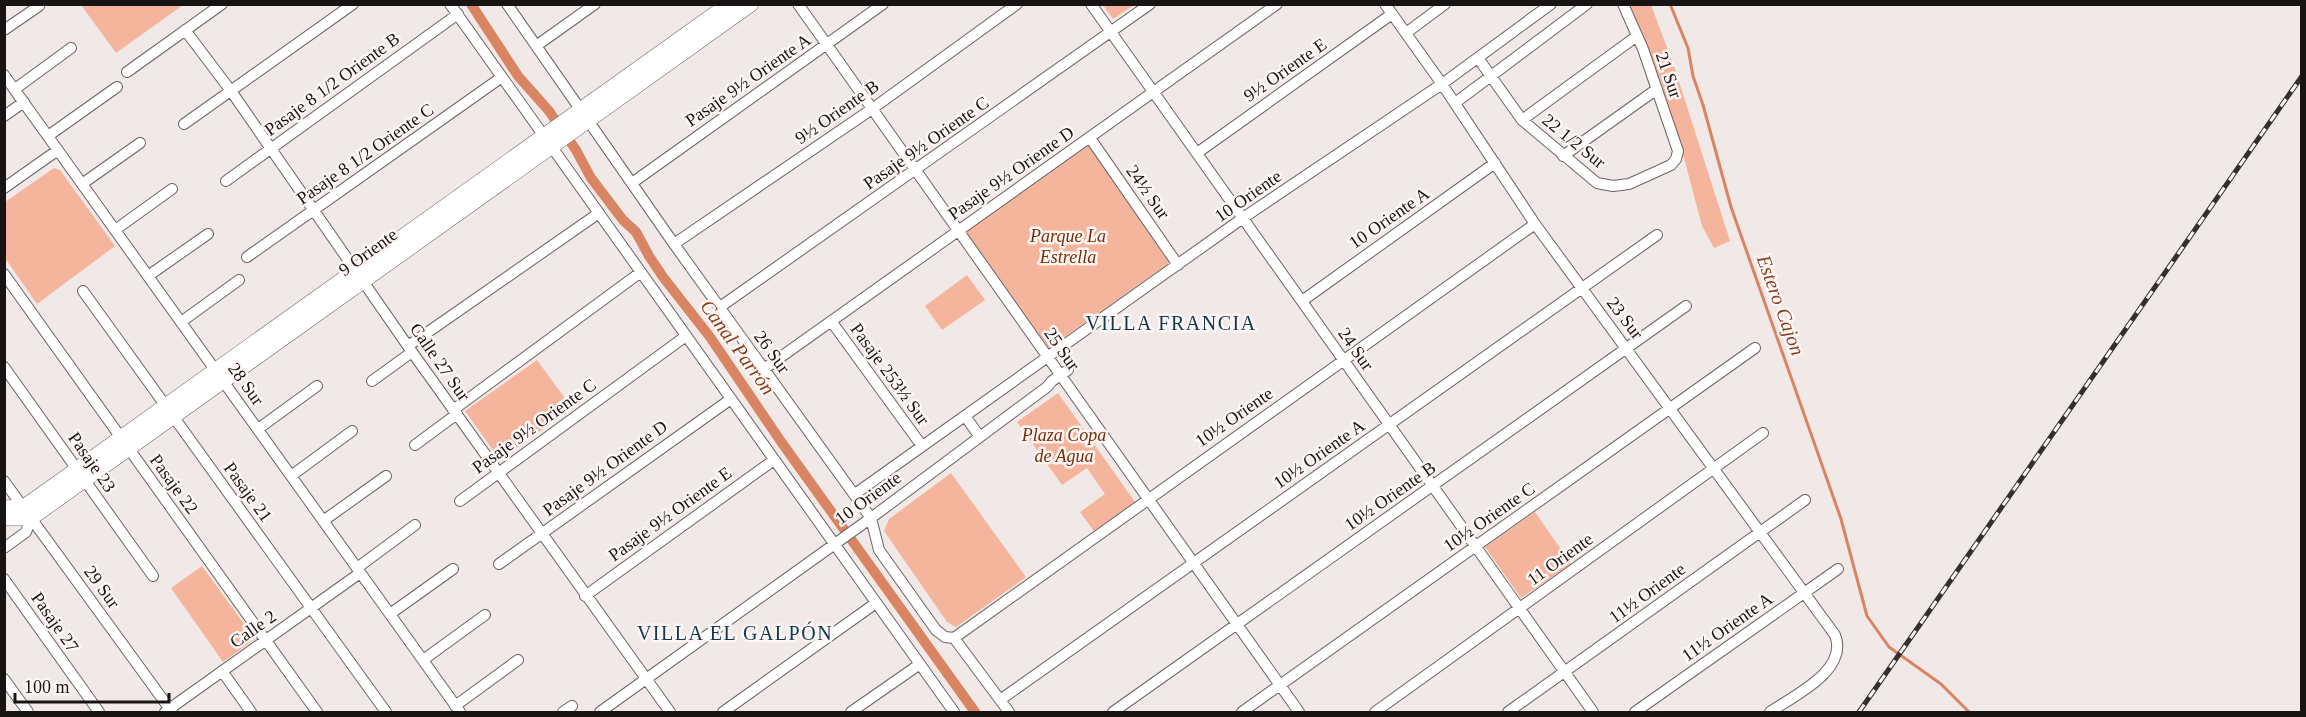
<svg xmlns="http://www.w3.org/2000/svg" width="2306" height="717" font-family="'Times New Roman',serif">
	<style>
		.green { fill: #f5b59c }
		.lines { fill: none; stroke-linecap: round; stroke-linejoin: round }
		.stream { stroke: #d98462; stroke-width: 3 }
		.canal { stroke: #d98462; stroke-width: 10 }
		.street-casing { stroke: #6b6563; stroke-width: 12 }
		.secondary-casing { stroke: #6b6563; stroke-width: 16 }
		.street { stroke: #fff; stroke-width: 10 }
		.secondary { stroke: #fff; stroke-width: 15 }
		.rail-casing { stroke: #332f2e; stroke-width: 5 }
		.rail { stroke: #fef6f4; stroke-width: 3; stroke-dasharray: 9; stroke-linecap: butt }
		.labels { text-anchor: middle; dominant-baseline: central; stroke-width: 5; stroke-linejoin: round; paint-order: stroke }
		.street-label { font-size: 18px; fill: #171413; stroke: #fef6f4 }
		.park-label { font-size: 18px; font-style: italic; fill: #792d05; stroke: #fef6f4 }
		.water-label { font-size: 20px; font-style: italic; fill: #8a3c1a; stroke: #fef6f4 }
		.neighbourhood-label { font-size: 20px; letter-spacing: 1.5px; fill: #0f394f; stroke: #fef6f4 }
	</style>
	<rect width="100%" height="100%" fill="#f0e9e7"/>
	<path class="green" d="M81,5h102l-67,48z
		M1103,5h31l-21,14z
		M1630,5h21l23,61 56,175 -16,7 -12,-22 -18,-68z
		M1086,145l4,1 82,115 -123,87 -85,-117z
		M54,168l6,2 55,76 -78,58 -32,-46v-56z
		M967,275l18,25 -43,30 -17,-24z
		M537,360l35,48 -72,52 -35,-49z
		M1058,393l77,109 -41,29 -14,-19 25,-18 -18,-26 -25,17 -45,-63z
		M951,473l75,104 -70,50 -9,-5 -63,-91 5,-12z
		M1535,512l36,52 -50,34 -36,-51z
		M202,566l53,73 -32,23 -52,-74z"/>
	<g class="lines">
		<path class="stream" d="M1670,4l18,44 5,28 10,29 28,102 110,312 26,97 22,31 52,37 28,28"/>
		<path class="canal" d="M471,4l47,72 31,35 27,39 15,28 32,42 13,12 13,24 14,21 47,60 72,106 193,269"/>
		<g class="street-casing">
			<path id="street" d="M450,4l504,708
				M507,4l167,240 197,274 8,32 57,80 9,7 9,1 55,74
				M798,4l501,708
				M1091,4l502,708
				M1385,4l57,80 93,140 300,411c14,35 -40,60 -65,77
				M4,30l35,-24
				M185,30l46,61 181,261 258,360
				M1406,33l39,-29
				M536,46l59,-42
				M1478,58l44,62 75,63 16,3 16,-2 42,-19 5,-6 2,-8 -35,-102 -20,-45
				M127,72l95,-68
				M4,75l456,637
				M15,89l56,-41
				M1455,103l132,-99
				M4,116l20,-14
				M1522,120l115,-84
				M184,124l169,-120
				M48,136l69,-49
				M1090,138l88,127
				M1197,153l195,-139
				M1563,156l94,-67
				M226,181l232,-167
				M632,183l251,-179
				M82,184l58,-41
				M4,188l54,-38
				M115,230l57,-41
				M674,244l198,-135 145,-105
				M247,257l255,-180
				M4,274l313,438
				M148,276l60,-42
				M83,291l303,421
				M1302,301l193,-138
				M720,307l430,-303
				M831,321l91,125
				M181,322l58,-42
				M408,346l191,-133
				M4,367l149,209
				M764,369l513,-365
				M372,381l40,-29
				M453,410l188,-138
				M965,416l15,21
				M258,429l59,-43
				M415,445l42,-31
				M291,476l61,-45
				M4,481l168,231
				M855,494l388,-276 199,-134 109,-80
				M460,501l226,-165
				M323,521l63,-45
				M4,548l22,-16 5,-14
				M499,564l232,-165
				M357,568l58,-43
				M4,579l95,133
				M585,596l189,-136
				M390,614l63,-45
				M954,638l581,-414
				M423,660l62,-45
				M222,671l29,41
				M4,679l24,33
				M1000,700l657,-465
				M455,706l63,-46
				M165,712l195,-139
				M563,712l9,-6
				M600,712l271,-194 176,-131 5,-6 16,-11
				M723,712l153,-109
				M851,712l69,-48
				M1113,712l573,-406
				M1242,712l513,-364
				M1375,712l388,-279
				M1508,712l297,-212
				M1635,712l203,-143"/>
		</g>
		<g class="secondary-casing">
			<path id="secondary" d="M4,508l20,-1 705,-503
				M4,518h27l720,-514"/>
		</g>
		<use href="#street" class="street"/>
		<use href="#secondary" class="secondary"/>
		<g class="rail-casing">
			<path id="rail" d="M1859,712l443,-636"/>
		</g>
		<use href="#rail" class="rail"/>
	</g>
	<g class="labels">
		<g class="street-label">
			<text transform="translate(1285 70) rotate(-35)">9½ Oriente E</text>
			<text transform="translate(1669 75) rotate(71)">21 Sur</text>
			<text transform="translate(748 80) rotate(-35)">Pasaje 9½ Oriente A</text>
			<text transform="translate(332 84) rotate(-36)">Pasaje 8 1/2 Oriente B</text>
			<text transform="translate(837 112) rotate(-35)">9½ Oriente B</text>
			<text transform="translate(1574 141) rotate(39)">22 1/2 Sur</text>
			<text transform="translate(926 143) rotate(-35)">Pasaje 9½ Oriente C</text>
			<text transform="translate(365 154) rotate(-35)">Pasaje 8 1/2 Oriente C</text>
			<text transform="translate(1011 173) rotate(-35)">Pasaje 9½ Oriente D</text>
			<text transform="translate(1148 192) rotate(55)">24½ Sur</text>
			<text transform="translate(1248 196) rotate(-35)">10 Oriente</text>
			<text transform="translate(1389 218) rotate(-35)">10 Oriente A</text>
			<text transform="translate(368 252) rotate(-36)">9 Oriente</text>
			<text transform="translate(1625 318) rotate(53)">23 Sur</text>
			<text transform="translate(1062 349) rotate(55)">25 Sur</text>
			<text transform="translate(1356 349) rotate(55)">24 Sur</text>
			<text transform="translate(772 352) rotate(54)">26 Sur</text>
			<text transform="translate(440 362) rotate(55)">Calle 27 Sur</text>
			<text transform="translate(890 374) rotate(54)">Pasaje 253½ Sur</text>
			<text transform="translate(246 384) rotate(54)">28 Sur</text>
			<text transform="translate(1234 417) rotate(-35)">10½ Oriente</text>
			<text transform="translate(534 426) rotate(-36)">Pasaje 9½ Oriente C</text>
			<text transform="translate(1319 454) rotate(-35)">10½ Oriente A</text>
			<text transform="translate(92 462) rotate(55)">Pasaje 23</text>
			<text transform="translate(605 468) rotate(-36)">Pasaje 9½ Oriente D</text>
			<text transform="translate(174 484) rotate(54)">Pasaje 22</text>
			<text transform="translate(248 492) rotate(54)">Pasaje 21</text>
			<text transform="translate(1390 496) rotate(-35)">10½ Oriente B</text>
			<text transform="translate(868 498) rotate(-36)">10 Oriente</text>
			<text transform="translate(670 514) rotate(-36)">Pasaje 9½ Oriente E</text>
			<text transform="translate(1489 517) rotate(-35)">10½ Oriente C</text>
			<text transform="translate(1560 559) rotate(-36)">11 Oriente</text>
			<text transform="translate(102 587) rotate(54)">29 Sur</text>
			<text transform="translate(1647 593) rotate(-36)">11½ Oriente</text>
			<text transform="translate(55 622) rotate(55)">Pasaje 27</text>
			<text transform="translate(1727 627) rotate(-35)">11½ Oriente A</text>
			<text transform="translate(253 629) rotate(-35)">Calle 2</text>
		</g>
		<g class="park-label">
			<text x="1068" y="236">Parque La<tspan x="1068" dy="21">Estrella</tspan></text>
			<text x="1064" y="435">Plaza Copa<tspan x="1064" dy="21">de Agua</tspan></text>
		</g>
		<g class="water-label">
			<text transform="translate(1781 305) rotate(70)">Estero Cajon</text>
			<text transform="translate(738 347) rotate(54)">Canal Parrón</text>
		</g>
		<g class="neighbourhood-label">
			<text x="1171" y="323">VILLA FRANCIA</text>
			<text x="735" y="633">VILLA EL GALPÓN</text>
		</g>
	</g>
	<rect width="2306" height="717" fill="none" stroke="#171413" stroke-width="12"/>
	<path d="M15 693v9h154v-9" fill="none" stroke="#171413" stroke-width="3"/>
	<text x="24" y="693" font-size="18" fill="#171413" stroke="#fef6f4" stroke-width="4.5" paint-order="stroke">100 m</text>
</svg>
